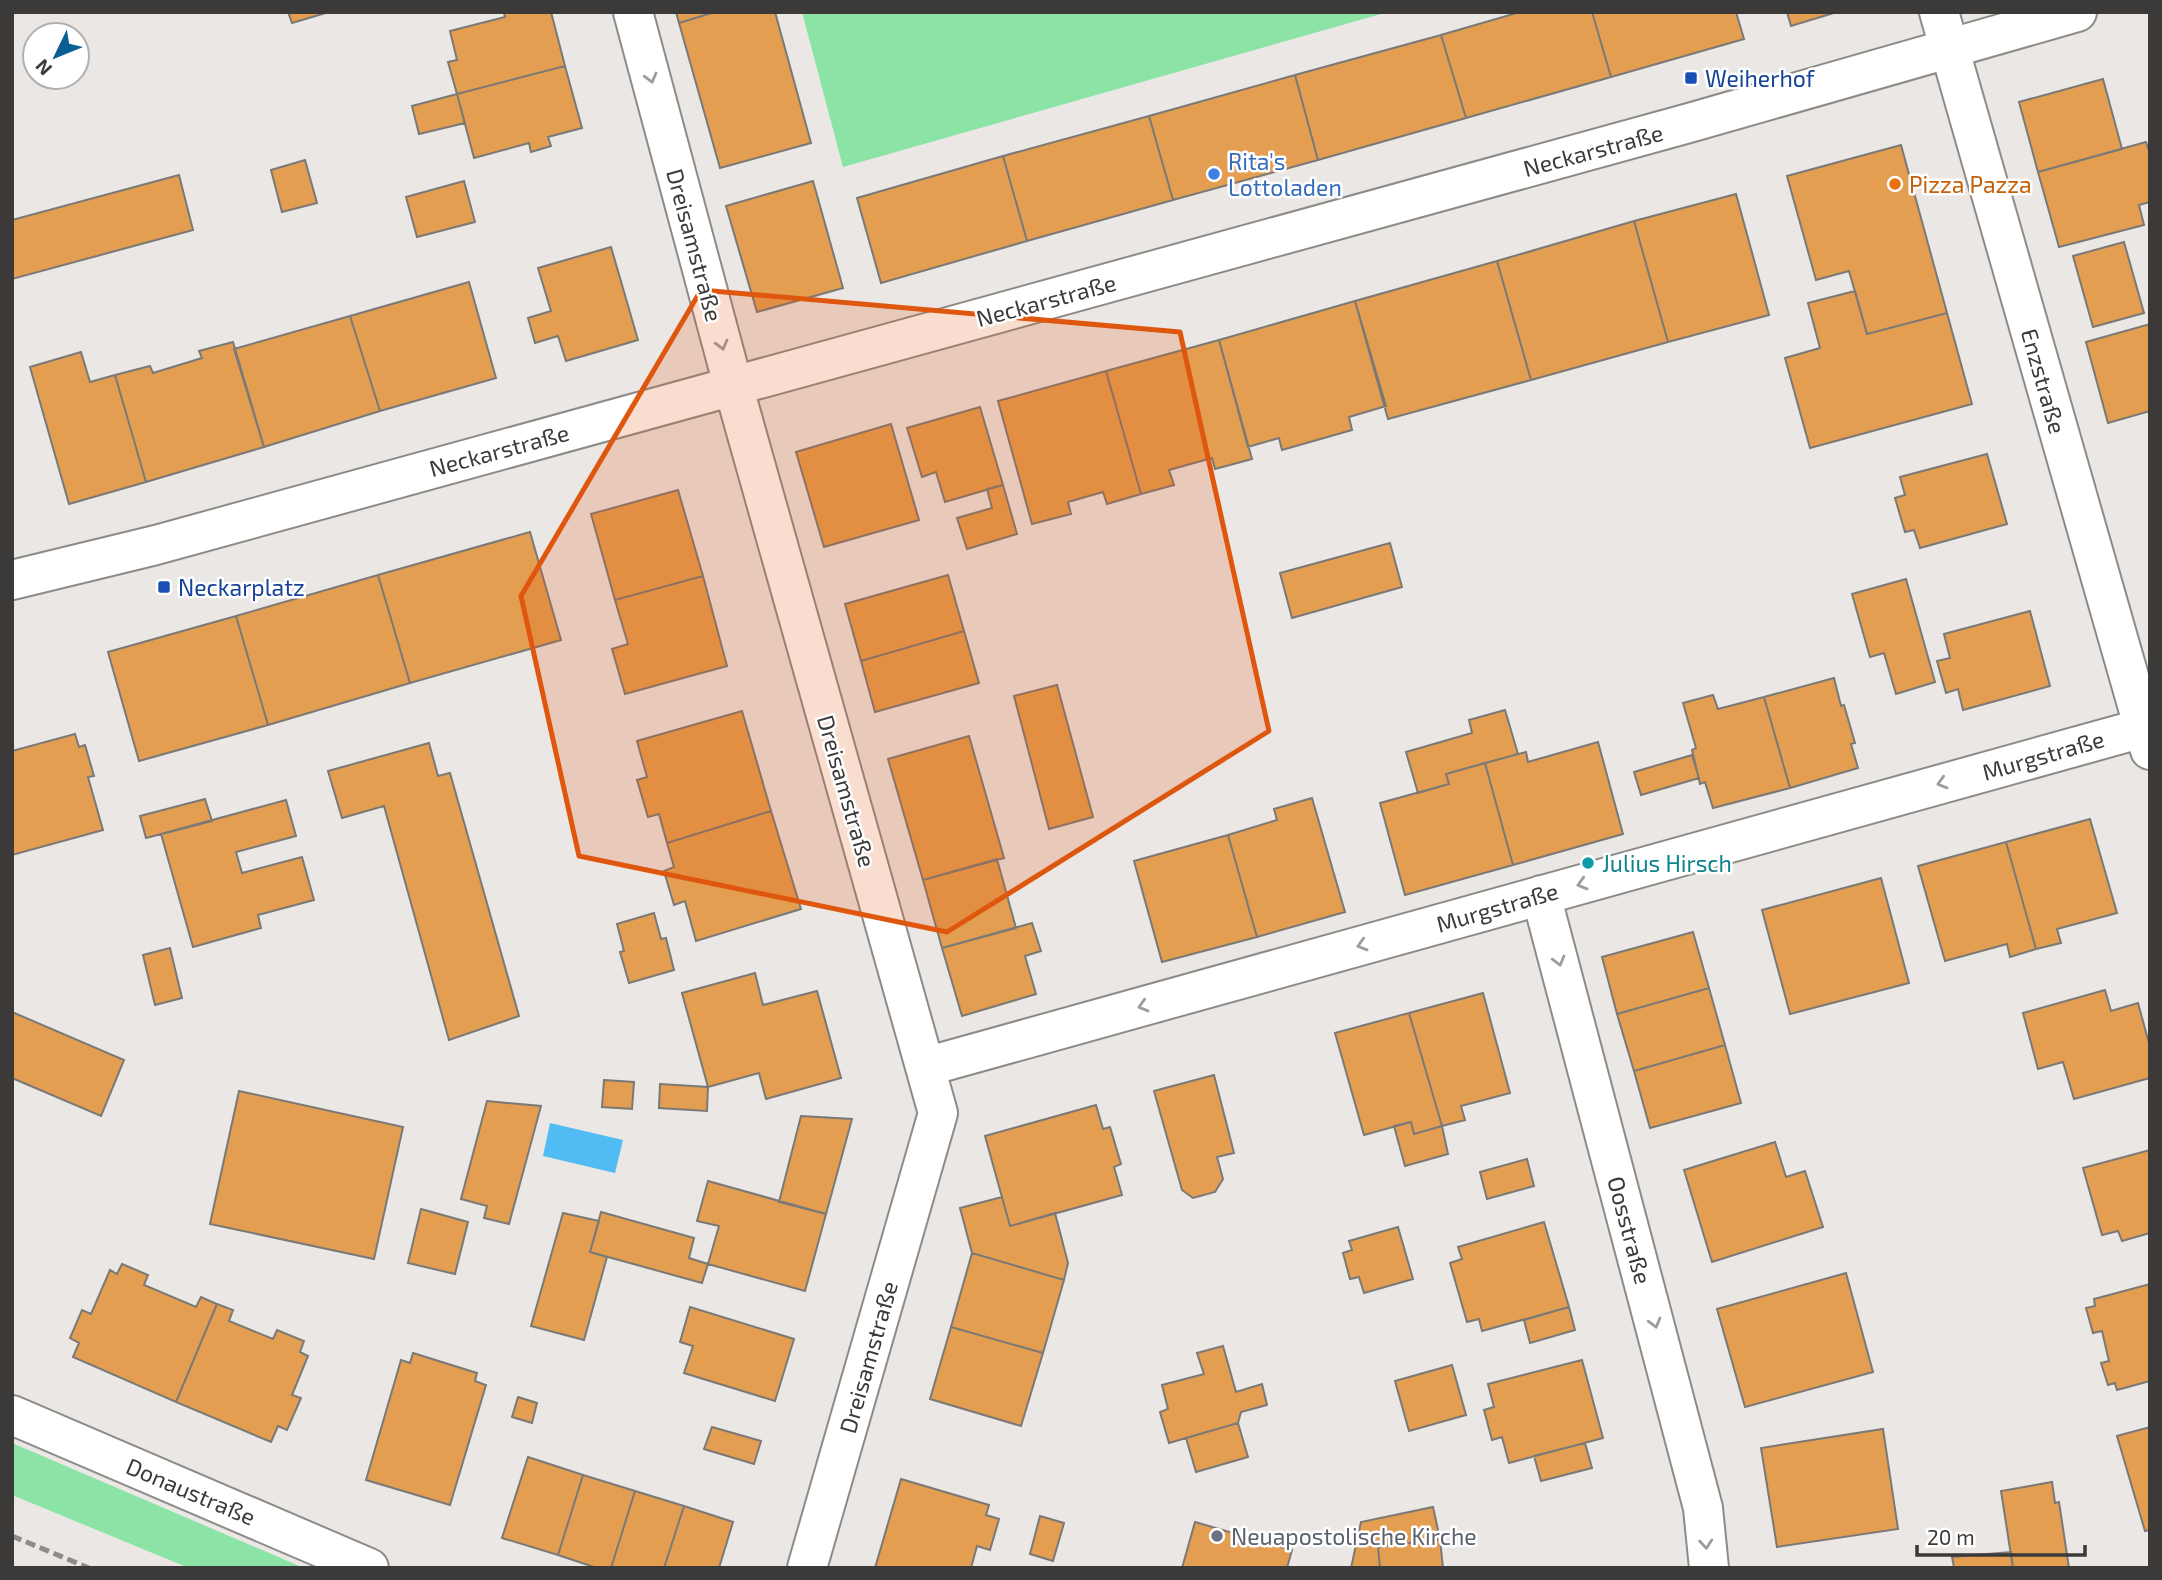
<svg xmlns="http://www.w3.org/2000/svg" width="2162" height="1580" font-family="'Exo 2',sans-serif">
	<style>
		.green { fill: #8be3a6 }
		.water { fill: #51bcf3 }
		.building { fill: #e49e51; stroke: #7b7976; stroke-width: 2 }
		.lines { fill: none; stroke-linecap: round; stroke-linejoin: round }
		.street-casing { stroke: #8d8b88; stroke-width: 42 }
		.secondary-casing { stroke: #8d8b88; stroke-width: 42 }
		.street { stroke: #fff; stroke-width: 38 }
		.secondary { stroke: #fff; stroke-width: 38 }
		.rail { stroke: #8e8c8b; stroke-width: 5; stroke-dasharray: 10 5; stroke-linecap: butt }
		.oneway { stroke: #9d9c9c }
		.marked { fill: #df570e; fill-opacity: 0.2; stroke: #df570e; stroke-width: 5; stroke-linejoin: round }
		.transit-dot { fill: #1a4fb4; stroke: #fff; stroke-width: 2.5 }
		.shop-dot { fill: #3f7fe0; stroke: #fff; stroke-width: 2.5 }
		.food-dot { fill: #e8710a; stroke: #fff; stroke-width: 2.5 }
		.culture-dot { fill: #0f9aa8; stroke: #fff; stroke-width: 2.5 }
		.worship-dot { fill: #6b7280; stroke: #fff; stroke-width: 2.5 }
		.labels { text-anchor: middle; dominant-baseline: central; stroke-width: 5; stroke-linejoin: round; paint-order: stroke }
		.transit-label { font-size: 23px; fill: #164399; stroke: #fff; text-anchor: start }
		.street-label { font-size: 23px; fill: #3b3a39; stroke: #fff }
		.shop-label { font-size: 23px; fill: #366cbe; stroke: #fff; text-anchor: start }
		.food-label { font-size: 23px; fill: #c56008; stroke: #fff; text-anchor: start }
		.culture-label { font-size: 23px; fill: #0d838f; stroke: #fff; text-anchor: start }
		.worship-label { font-size: 23px; fill: #5b616d; stroke: #fff; text-anchor: start }
	</style>
	<rect width="100%" height="100%" fill="#eae7e5"/>
	<path class="green" d="M802,12h586l-545,155z
		M12,1443l292,125h-115l-177,-73z"/>
	<path class="water" d="M550,1123l73,17 -8,33 -72,-17z"/>
	<path class="building" d="M288,12h41l-37,11z
		M551,12l14,54 -108,28 -9,-32 9,-2 -7,-29 55,-14 -1,-4 2,-1z
		M676,12h39l-36,11z
		M715,12h60l36,131 -91,25 -41,-145z
		M1520,12h72l19,65 -145,41 -25,-83z
		M1592,12h144l8,27 -133,38z
		M1787,12h50l-46,14z
		M1441,35l25,83 -148,42 -23,-85z
		M565,66l17,62 -34,9 3,9 -20,6 -2,-9 -55,15 -17,-64z
		M1295,75l23,85 -145,40 -24,-84z
		M2103,79l19,70 -84,23 -19,-70z
		M457,94l8,29 -46,11 -7,-28z
		M1149,116l24,84 -146,41 -24,-85z
		M2146,142l4,12v48l-11,3 5,20 -85,22 -21,-75z
		M1901,145l46,168 -80,21 -18,-63 -33,9 -29,-104z
		M1003,156l24,85 -146,42 -24,-85z
		M305,160l12,43 -35,9 -11,-42z
		M179,175l14,55 -181,49v-59z
		M464,181l11,41 -58,15 -11,-40z
		M813,181l30,107 -86,24 -31,-106z
		M1736,194l33,121 -101,27 -34,-121z
		M1634,221l34,121 -137,38 -34,-119z
		M2124,242l20,71 -51,14 -20,-71z
		M611,247l27,93 -72,21 -8,-25 -23,7 -7,-25 23,-7 -13,-43z
		M1497,261l34,119 -143,39 -33,-118z
		M469,282l27,96 -116,33 -30,-95z
		M1855,291l12,43 80,-21 25,91 -162,44 -25,-90 35,-10 -12,-45z
		M1355,301l31,105 -37,11 3,13 -70,20 -3,-12 -31,9 -29,-107z
		M350,316l30,95 -116,36 -30,-98z
		M2150,324v87l-42,12 -22,-81z
		M1219,340l33,119 -37,10 -3,-11 -43,12 5,15 -33,9 -35,-123z
		M233,342l31,105 -118,35 -31,-107 35,-9 3,7 49,-15 -3,-7z
		M81,352l9,30 25,-7 31,107 -77,22 -39,-137z
		M1106,371l35,123 -34,10 -4,-12 -35,10 3,12 -39,10 -34,-123z
		M980,407l23,78 -58,17 -9,-30 -14,5 -15,-49z
		M891,424l28,96 -95,27 -28,-95z
		M1987,454l20,70 -87,24 -6,-18 -9,2 -10,-34 10,-3 -5,-18z
		M1003,485l14,49 -50,15 -10,-31 35,-10 -5,-19z
		M678,490l25,86 -88,24 -24,-86z
		M530,532l31,108 -151,43 -32,-108z
		M1390,543l12,44 -110,31 -12,-45z
		M378,575l32,108 -142,42 -32,-109z
		M948,575l16,56 -103,30 -16,-57z
		M703,576l24,90 -102,28 -13,-45 16,-5 -13,-44z
		M1906,579l29,103 -39,12 -12,-41 -14,4 -18,-63z
		M2030,611l20,75 -87,24 -5,-21 -12,4 -9,-32 13,-3 -6,-24z
		M236,616l32,109 -129,36 -31,-109z
		M964,631l15,52 -104,29 -14,-51z
		M1834,678l7,28 3,-1 11,38 -4,1 7,24 -68,20 -26,-91z
		M1057,685l36,132 -44,12 -35,-133z
		M1713,695l5,14 46,-12 26,91 -77,20 -8,-26 -5,2 -8,-34 4,-2 -13,-45z
		M1505,710l13,44 -72,20 3,10 -31,9 -12,-41 66,-19 -3,-13z
		M742,711l29,100 -104,32 -8,-29 -11,3 -11,-37 10,-3 -10,-36z
		M75,734l4,13 6,-2 9,31 -6,1 15,53 -91,25v-104z
		M969,736l35,122 -81,22 -35,-121z
		M1598,742l25,92 -110,31 -28,-102 41,-11 2,10z
		M429,743l9,33 12,-3 69,243 -70,24 -65,-234 -42,12 -14,-47z
		M1692,755l7,23 -58,17 -7,-23z
		M1485,763l28,102 -108,30 -25,-92 69,-19 -3,-10z
		M1312,798l33,114 -88,25 -29,-102 49,-15 -3,-11z
		M205,799l7,22 -66,17 -6,-22z
		M286,800l10,36 -60,16 6,21 60,-16 12,43 -56,15 3,13 -68,19 -32,-113z
		M771,811l30,98 -105,32 -11,-40 -11,4 -10,-34 10,-4 -7,-24z
		M2090,819l27,94 -60,16 4,14 -25,6 -30,-107z
		M1228,835l29,102 -95,25 -28,-101z
		M2006,842l30,107 -26,8 -3,-13 -62,17 -27,-95z
		M997,859l19,69 -74,20 -19,-68z
		M1881,878l28,105 -119,31 -28,-104z
		M654,913l7,26 5,-1 8,32 -45,13 -9,-31 4,-1 -7,-27z
		M1032,923l9,28 -16,5 11,38 -74,22 -20,-68z
		M1693,932l16,56 -92,26 -15,-57z
		M170,948l12,50 -27,7 -12,-50z
		M755,973l8,32 54,-14 24,87 -75,21 -7,-26 -51,14 -26,-94z
		M1709,988l16,57 -91,26 -17,-57z
		M2105,990l6,21 27,-8 12,44v31l-76,21 -11,-37 -25,7 -15,-56z
		M1483,993l27,100 -49,13 4,14 -23,6 -33,-113z
		M12,1012l112,48 -23,56 -89,-38z
		M1409,1013l33,113 -28,8 -3,-12 -47,13 -29,-102z
		M1725,1045l16,58 -91,25 -16,-57z
		M1214,1075l20,78 -17,4 6,22 -8,13 -22,6 -11,-8 -28,-99z
		M604,1080l30,2 -2,27 -30,-2z
		M660,1084l48,3 -1,24 -48,-3z
		M239,1091l164,36 -29,132 -164,-35z
		M487,1101l54,5 -32,118 -25,-6 3,-12 -26,-7z
		M1096,1105l7,24 7,-2 11,37 -7,3 8,28 -112,31 -25,-90z
		M801,1116l51,3 -26,95 -47,-12z
		M1411,1122l3,12 28,-8 6,28 -43,12 -11,-40z
		M1775,1142l11,35 19,-6 18,56 -111,35 -28,-92z
		M2150,1150v83l-28,8 -4,-10 -16,4 -19,-67z
		M1527,1159l7,27 -47,13 -7,-27z
		M708,1181l118,33 -21,77 -97,-27 11,-38 -22,-5z
		M1002,1197l8,29 45,-13 13,50 -4,17 -92,-27 -12,-45z
		M421,1209l47,13 -13,52 -47,-11z
		M601,1212l93,26 -5,20 19,6 -6,19 -112,-31z
		M563,1213l36,8 -9,31 17,5 -23,83 -53,-14z
		M1544,1222l25,85 -87,24 -3,-12 -12,3 -17,-59 12,-4 -4,-12z
		M1398,1227l15,52 -49,14 -5,-16 -9,2 -7,-26 9,-3 -3,-9z
		M972,1253l92,27 -21,73 -92,-26z
		M122,1264l26,11 -4,10 52,22 5,-10 16,7 -41,98 -103,-45 6,-14 -9,-5 12,-28 9,4 19,-44 7,4z
		M1846,1273l27,99 -128,35 -28,-98z
		M2150,1284v97l-33,9 -2,-7 -7,2 -7,-22 8,-2 -7,-30 -9,2 -7,-25 9,-2 -1,-7z
		M217,1304l16,6 -4,11 44,18 4,-9 27,11 -4,11 8,4 -16,39 9,3 -14,32 -9,-4 -7,16 -95,-40z
		M690,1307l104,32 -19,62 -91,-28 9,-27 -13,-4z
		M1569,1307l6,23 -45,13 -6,-23z
		M951,1327l92,26 -22,73 -91,-27z
		M1223,1346l13,46 26,-8 5,21 -26,7 -3,11 -69,20 -9,-31 8,-3 -6,-24 42,-11 -7,-21z
		M413,1353l64,20 -2,8 11,4 -36,120 -84,-25 35,-120 9,3z
		M1582,1360l21,78 -94,25 -7,-26 -10,3 -8,-30 10,-3 -6,-23z
		M1452,1365l14,50 -57,16 -14,-50z
		M518,1397l19,6 -5,20 -20,-6z
		M1238,1423l10,34 -52,15 -10,-34z
		M712,1427l49,14 -7,23 -50,-15z
		M2150,1427v103l-5,1 -28,-95z
		M1883,1429l15,100 -121,18 -16,-99z
		M1585,1443l7,25 -51,13 -7,-25z
		M528,1457l55,18 -25,80 -56,-17z
		M583,1475l52,16 -24,77h-14l-39,-13z
		M901,1479l88,26 -3,10 13,4 -9,31 -13,-4 -6,22h-96z
		M2052,1482l3,21 4,-1 10,66h-56l-12,-77z
		M635,1491l49,15 -20,62h-53z
		M684,1506l49,16 -14,46h-55z
		M1433,1507l7,32 -62,8 2,21h-29l10,-46z
		M1040,1516l24,7 -11,38 -23,-7z
		M1195,1522l97,28 -5,18h-105z
		M1440,1539l3,29h-63l-2,-21z
		M2011,1552l2,16h-59l-2,-11z"/>
	<g class="lines">
		<g class="street-casing">
			<path id="street" d="M633,12l100,373 205,728 -131,455
				M1939,12l211,738
				M1541,895l162,613 6,60
				M925,1067l1225,-341
				M12,1415l357,153"/>
		</g>
		<g class="secondary-casing">
			<path id="secondary" d="M12,580l144,-35 1533,-422 388,-111"/>
		</g>
		<use href="#street" class="street"/>
		<use href="#secondary" class="secondary"/>
		<path class="rail" d="M12,1536l77,32"/>
	</g>
	<defs><path id="oneway-chevron" d="M-2-3.5L2.5 0L-2 3.5" fill="none" stroke-width="1.6" stroke-linecap="round" stroke-linejoin="round" transform="scale(1.75)"/></defs>
	<g class="oneway">
		<use href="#oneway-chevron" transform="translate(651 78) rotate(75)"/>
		<use href="#oneway-chevron" transform="translate(722 345) rotate(75)"/>
		<use href="#oneway-chevron" transform="translate(1942 783) rotate(164)"/>
		<use href="#oneway-chevron" transform="translate(1582 884) rotate(164)"/>
		<use href="#oneway-chevron" transform="translate(1362 945) rotate(164)"/>
		<use href="#oneway-chevron" transform="translate(1559 961) rotate(75)"/>
		<use href="#oneway-chevron" transform="translate(1143 1006) rotate(164)"/>
		<use href="#oneway-chevron" transform="translate(1655 1323) rotate(75)"/>
		<use href="#oneway-chevron" transform="translate(1706 1544) rotate(85)"/>
	</g>
	<path class="marked" d="M701,290l479,42 89,399 -322,201 -368,-76 -58,-260z"/>
	<g class="transit-dot">
		<rect x="1684" y="71" width="14" height="14" rx="3.5"/>
		<rect x="157" y="580" width="14" height="14" rx="3.5"/>
	</g>
	<circle class="shop-dot" cx="1214" cy="174" r="7"/>
	<circle class="food-dot" cx="1895" cy="184" r="7"/>
	<circle class="culture-dot" cx="1588" cy="863" r="7"/>
	<circle class="worship-dot" cx="1217" cy="1536" r="7"/>
	<g class="labels">
		<g class="transit-label">
			<text x="1705" y="78">Weiherhof</text>
			<text x="178" y="587">Neckarplatz</text>
		</g>
		<g class="street-label">
			<text transform="translate(1593 150) rotate(-15)">Neckarstraße</text>
			<text transform="translate(695 245) rotate(75)">Dreisamstraße</text>
			<text transform="translate(1046 300) rotate(-15)">Neckarstraße</text>
			<text transform="translate(2044 381) rotate(74)">Enzstraße</text>
			<text transform="translate(499 450) rotate(-15)">Neckarstraße</text>
			<text transform="translate(2043 755) rotate(-16)">Murgstraße</text>
			<text transform="translate(847 791) rotate(74)">Dreisamstraße</text>
			<text transform="translate(1497 907) rotate(-16)">Murgstraße</text>
			<text transform="translate(1630 1230) rotate(75)">Oosstraße</text>
			<text transform="translate(868 1357) rotate(-74)">Dreisamstraße</text>
			<text transform="translate(191 1491) rotate(23)">Donaustraße</text>
		</g>
		<g class="shop-label">
			<text x="1228" y="161">Rita's<tspan x="1228" dy="26">Lottoladen</tspan></text>
		</g>
		<g class="food-label">
			<text x="1909" y="184">Pizza Pazza</text>
		</g>
		<g class="culture-label">
			<text x="1602" y="863">Julius Hirsch</text>
		</g>
		<g class="worship-label">
			<text x="1231" y="1536">Neuapostolische Kirche</text>
		</g>
	</g>
	<rect width="2162" height="1580" fill="none" stroke="#3b3a39" stroke-width="28"/>
	<g transform="translate(56 56) rotate(227)"><circle r="33" fill="#ffffff" stroke="#b1b0b0" stroke-width="2"/>
	<path d="M0-5L12 26L0 18L-12 26Z" fill="#095f91"/>
	<text y="-10" font-size="19" font-weight="bold" text-anchor="middle" fill="#3b3a39">N</text>
	</g>
	<path d="M1917 1545v10h168v-10" fill="none" stroke="#3b3a39" stroke-width="3.5"/>
	<text x="1927" y="1545" font-size="21" fill="#3b3a39" stroke="#ffffff" stroke-width="5" paint-order="stroke">20 m</text>
</svg>
